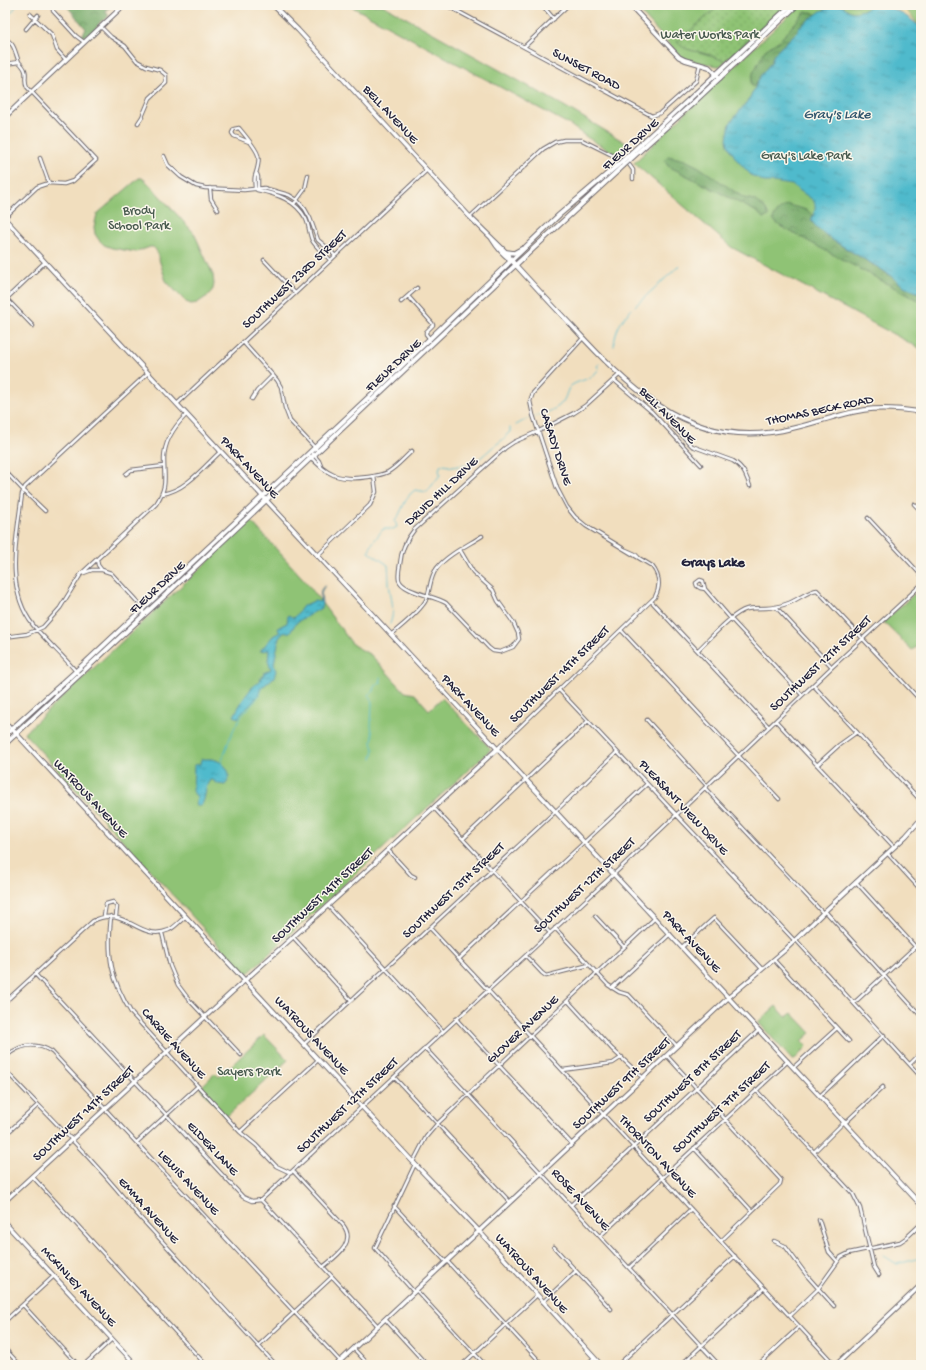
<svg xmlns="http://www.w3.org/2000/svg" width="926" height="1370" font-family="'Gochi Hand',sans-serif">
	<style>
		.green { fill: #8fc374; stroke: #587258 }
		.forest { fill: url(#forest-crowns); stroke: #4a6650 }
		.sand { fill: url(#sand-dots); stroke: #887e6c }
		.garden { fill: url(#garden-dots); stroke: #587258 }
		.water { fill: url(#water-ripples); stroke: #386e84 }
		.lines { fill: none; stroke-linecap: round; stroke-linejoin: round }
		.stream { stroke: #4fbacc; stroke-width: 1 }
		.street-casing { stroke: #6a6469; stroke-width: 4.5 }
		.secondary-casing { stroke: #6a6469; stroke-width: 5.5 }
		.primary-casing { stroke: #6a6469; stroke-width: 6 }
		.street { stroke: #fff; stroke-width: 2.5 }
		.secondary { stroke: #fff; stroke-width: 3.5 }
		.primary { stroke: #fff; stroke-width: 4 }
		.primary-bridge-casing { stroke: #6a6469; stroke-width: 6; stroke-linecap: butt }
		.primary-bridge { stroke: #fff; stroke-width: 4 }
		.labels { text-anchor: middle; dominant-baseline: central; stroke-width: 3; stroke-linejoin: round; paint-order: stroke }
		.park-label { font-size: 13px; fill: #485a4f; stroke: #fbf7ec }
		.street-label { font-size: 13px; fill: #22223b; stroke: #fbf7ec }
		.water-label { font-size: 14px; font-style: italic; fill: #32576e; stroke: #fbf7ec }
		.neighbourhood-label { font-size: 14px; font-weight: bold; fill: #22223b; stroke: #fbf7ec }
	</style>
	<defs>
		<pattern id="forest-crowns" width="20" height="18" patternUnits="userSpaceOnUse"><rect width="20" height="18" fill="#73a966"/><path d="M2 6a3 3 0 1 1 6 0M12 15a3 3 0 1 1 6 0" fill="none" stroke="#5e8955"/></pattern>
		<pattern id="sand-dots" width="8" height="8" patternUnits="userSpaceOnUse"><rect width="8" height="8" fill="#eeda9e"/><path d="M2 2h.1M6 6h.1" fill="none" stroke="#ccbb89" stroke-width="1.8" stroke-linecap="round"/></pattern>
		<pattern id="garden-dots" width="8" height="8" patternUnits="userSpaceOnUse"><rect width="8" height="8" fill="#8fc374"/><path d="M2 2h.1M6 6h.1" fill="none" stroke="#7ba765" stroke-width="1.8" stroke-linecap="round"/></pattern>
		<pattern id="water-ripples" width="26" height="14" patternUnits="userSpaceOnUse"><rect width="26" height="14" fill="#4fbacc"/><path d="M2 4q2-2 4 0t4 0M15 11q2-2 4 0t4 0" fill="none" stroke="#4197a7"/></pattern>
	</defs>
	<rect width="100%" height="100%" fill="#fbf7ec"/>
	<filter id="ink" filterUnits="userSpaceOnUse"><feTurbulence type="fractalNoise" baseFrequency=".025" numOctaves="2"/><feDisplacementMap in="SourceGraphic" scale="8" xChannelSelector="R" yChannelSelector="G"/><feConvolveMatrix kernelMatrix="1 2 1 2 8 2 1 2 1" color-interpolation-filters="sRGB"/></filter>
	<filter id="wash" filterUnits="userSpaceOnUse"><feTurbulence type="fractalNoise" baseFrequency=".012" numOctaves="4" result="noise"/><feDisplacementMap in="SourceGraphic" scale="16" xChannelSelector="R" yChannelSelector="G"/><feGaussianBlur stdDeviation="0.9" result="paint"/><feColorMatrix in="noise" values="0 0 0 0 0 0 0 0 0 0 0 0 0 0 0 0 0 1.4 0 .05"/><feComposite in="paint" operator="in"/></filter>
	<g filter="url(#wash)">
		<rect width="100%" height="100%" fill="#f1debe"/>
		<path class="green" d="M349,5h34l181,101 67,40 -11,11 -32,-19 -18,-13z
			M634,5h154l-46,43 -22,18h-3l-25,-5 -7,-2 -6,-4z
			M800,5h121v344l-190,-102 -97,-84 83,-81z
			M139,178h3l5,4 47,51 19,42 1,9 -1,5 -4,6 -12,8 -6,1 -5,-2 -20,-21 -10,-31 -3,-3h-3l-14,5 -24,-4 -8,-3 -5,-5 -4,-6 -1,-7 3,-13z
			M251,521l56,62 46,62 18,10 34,37 10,2 14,16 13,-12 49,51 -245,226 -222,-242z
			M921,588v56l-9,6 -29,-28z
			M776,1006l10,11 6,-4 2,2 17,18 -9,8 5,6 -14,14 -35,-39z
			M264,1035l24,25 -62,57 -26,-29 15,-15 4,4z"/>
		<path class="forest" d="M66,5h47v1l-9,5 4,3v3l-3,3 -4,1 -4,6 -6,7 -2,-1 -6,4 -2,-1 5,-7z
			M806,12h6l5,3 -18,12 -1,4 -24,23 -3,9 -10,12 -6,12 -3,-1 -1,-3 2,-10 12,-23 15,-10 22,-25z
			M668,156l17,4 14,7 45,31 10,2 12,9 3,7 -5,2 -9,-7 -87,-45 -4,-6z
			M788,205c9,3 20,3 25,11l-2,4 1,2 16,15 17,11 39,23 20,15 17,8v8l-141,-76 -7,-6c2,-8 8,-12 15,-15z"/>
		<path class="sand" d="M879,5l21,1 7,5 14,17 -21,-16z"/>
		<path class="garden" d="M720,5h66l-62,56c-6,-2 -12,-6 -18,-7 -11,-4 -20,-2 -29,-12z"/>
		<path class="water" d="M837,5c8,0 11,7 17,7 2,0 10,-2 12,-3 5,-3 -1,-3 5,-4 16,-3 39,12 50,23v266l-17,-8 -20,-15 -50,-30 -17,-13 -6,-8c4,-6 6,-15 2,-20l-21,-15 -19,-3h-9l-13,-7 -15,-16 -8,-14 -1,-6 3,-16 20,-25 11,-23 10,-12 3,-9 24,-23 1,-4 22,-16z
			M325,585l-4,7 1,12 -1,4 -24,14 -7,10 -7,1 -4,5 -5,26 2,7 -2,6 -9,8 -4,2c-3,14 -15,20 -23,31l-4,-2c4,-8 16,-30 24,-33l6,-10 7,-4 -3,-8 1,-11 -9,1 13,-15 7,-4 -2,-2 1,-3 8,-4 1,-8 6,3 9,-12 11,-5 6,1 1,-12z
			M201,759c4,0 7,0 11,0 12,2 23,15 13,26l-7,-1 -5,-4h-3c-6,7 -3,17 -9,26h-4l-2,-1 2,-8 -4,-5 1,-27 6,-1z"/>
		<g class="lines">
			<path class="stream" d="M5,16l6,-3 6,-8
				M635,306l44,-40
				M614,346c1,-16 7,-26 18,-37
				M516,425c4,-2 7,-4 11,-6 11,-4 26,-7 34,-15 6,-6 5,-15 11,-19 10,-6 18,-4 27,-16l-2,-3 2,-2
				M390,624c5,-12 2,-21 0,-34 -2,-8 -1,-17 -2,-25l-19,-13 2,-7 12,-16h10l4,-2 -2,-6c8,-10 9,-24 20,-31l12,2 13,-17 -1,-6 2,-4h3l9,2 9,-2 7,1c12,-7 21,-18 32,-25 4,-2 5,-7 9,-9v-4
				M372,759l2,-10 -2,-7 1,-6 -2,-10 1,-22 -1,-6 -3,-3 5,-4 1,-5 7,-3 -1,-6
				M221,763c7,-18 11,-38 26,-53 6,-7 13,-12 15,-23
				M884,1256l13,8 24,-6"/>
		</g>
	</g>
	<g filter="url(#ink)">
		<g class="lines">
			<g class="street-casing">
				<path id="street" d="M446,5l206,111 8,-3 36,-32 4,-17
					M542,5l12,14
					M53,6v5l23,25 8,6
					M30,14l22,21 5,15 9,10
					M101,27l10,10 14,9 12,15 9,5 14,4 6,5v8l-16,15 -8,19 -4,6
					M26,29l12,-14
					M5,39c10,4 10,14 14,23
					M524,47l44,-42
					M5,64l14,-2c12,12 3,14 8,25l69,73 -23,21 -9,3 -15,-1 -12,4 -32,30
					M249,142l-15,-6 -2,-3 2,-4 5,-1c5,6 17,20 19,27 2,7 -1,15 -3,21 -1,4 0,10 0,13
					M164,156l4,9 13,12 15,9 9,2 39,2 20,-2 25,7 8,5 8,9 5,9 8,22 13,11 4,5
					M40,158l9,25
					M257,174l1,3v13
					M210,188l1,11 7,11
					M257,190c20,4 39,10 49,29 3,6 3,14 6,21 4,8 13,13 18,20
					M294,204l11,-15 3,-14
					M470,217l73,-68 12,-7 9,-2h18l46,23 5,7v9
					M264,260l31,33
					M408,296l24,27 1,2 -7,7v2l4,5
					M5,297l28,29
					M5,300l40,-38
					M401,302l16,-14
					M243,342l34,38 4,7 4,21 5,13 28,30
					M614,380l38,32 49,53
					M252,399l5,-8 16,-16
					M177,404l250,-234
					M675,415l-3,5v5l20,21 41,15c10,6 13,14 17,25
					M308,454c19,22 31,27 60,23 7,-1 14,-2 20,-5 9,-5 16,-14 24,-21
					M313,454l6,7 2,5
					M5,471l18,19 22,21
					M126,474l5,-4 33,-4
					M162,494c23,-3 42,-27 58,-42
					M914,504l7,7
					M868,518l53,57
					M460,550l13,22 20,18 5,11 15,21 5,11 1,6 -6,8 -13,5 -7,-1 -4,-3 -43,-45c-11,-7 -43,-11 -47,-23 -1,-5 0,-11 1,-16 1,-13 5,-23 14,-34l91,-82 9,-6 25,-11 35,-18 12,-8 33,-30
					M626,550l9,4 3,3
					M317,556l53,-51 6,-13 -2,-16
					M97,559l1,6 3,4
					M81,574l75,-70c12,-18 8,-25 8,-45 0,-18 10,-32 22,-44
					M700,580l3,1 2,8 -5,-1 -3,-2 -1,-3z
					M705,589l26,30 71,76
					M651,601l118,126
					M776,607l56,60
					M621,630l158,169
					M391,635c10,-9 29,-23 35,-35 5,-11 3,-22 11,-32 10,-13 31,-23 45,-32
					M5,637l22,-3 16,-7 17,-19 21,-34 11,-4h10l9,3 32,35v7
					M698,650c12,-11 34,-37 49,-41 6,-1 12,-1 19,-1 8,0 15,-2 23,-5 8,-3 21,-13 28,-13l104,111
					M79,675c-14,-18 -32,-33 -46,-50 -29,-37 -16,-88 -11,-131l3,-7 123,-114
					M813,685l108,116
					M559,690l235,250
					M647,720l60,66
					M776,721l118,126
					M5,722l6,7
					M497,749l158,-152c6,-11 4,-22 -3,-31l-66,-40 -11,-9 -8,-10 -10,-19 -24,-73 -3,-14 3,-8 50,-55
					M817,765l22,-20 18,-13
					M705,788l118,125
					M434,808l116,125
					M463,839l125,-118
					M388,850l23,25 4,2
					M887,853l34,37
					M856,882l65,71
					M328,906l115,125
					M825,911l96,105
					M104,916l2,-12 7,-2 4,5 -1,9
					M111,916c-4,39 -1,63 21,98l108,118 16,13 20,21 15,7
					M595,916l29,31
					M430,928l174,187 231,250
					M555,928l53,57 11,7 10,3 48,51
					M162,933l8,33 8,19 12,16 51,54
					M293,937l58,63
					M796,940l125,137
					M682,947l32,-29 48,51
					M526,956l16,17 4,3 43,-11
					M459,959l188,-175
					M774,960l75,81
					M35,974l208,223 9,4 9,-1 117,126
					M612,988l58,-54
					M568,1001l44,48 31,29
					M5,1002l88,-81c32,-17 46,22 76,9 6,-3 11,-9 16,-13
					M854,1003l61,-56
					M456,1019l116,125
					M304,1044l252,-233 61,-59
					M425,1048l294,317
					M667,1056l114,124 -1,4 -59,57
					M5,1057c15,-13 30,-16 47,-5l288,309
					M910,1064l11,-11
					M794,1067l43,-39
					M5,1070c44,47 93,94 132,144l139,151
					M563,1070l50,-7 9,-6
					M394,1077l116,125
					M756,1090l97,104 7,14 14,59 5,8
					M820,1096l64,-61
					M845,1123l38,-36
					M240,1132l78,-72
					M5,1135l33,-30
					M137,1142l61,-56
					M694,1148l58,63
					M814,1152l30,-30
					M413,1162l13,-25 11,-13 218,-206
					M293,1171l50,54c14,18 -8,32 -20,42
					M32,1176l174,189
					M261,1200l353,-326 218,-207 89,-82
					M571,1205l188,-175
					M394,1206l52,56
					M819,1220l10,32 8,9
					M600,1236l188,-175
					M774,1241l11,5 23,31 26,29
					M554,1247l57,62
					M447,1261l96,104
					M629,1268l62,-59
					M416,1290l69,75
					M414,1292l-39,-44 40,-84
					M543,1302l33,-31
					M23,1305l55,60
					M790,1316l28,-27 23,-32 8,-4 51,-11 6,-4 15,-14
					M385,1319l42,46
					M5,1321l49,-45
					M258,1346l74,-69
					M5,1349l15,16
					M354,1349l15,16
					M84,1365l28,-26
					M462,1365l75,-70
					M586,1365l8,-7
					M618,1365l117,-109
					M681,1365l83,-77
					M758,1365l41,-38
					M915,1365l6,-5"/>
			</g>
			<g class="secondary-casing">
				<path id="secondary" d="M273,5l25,25 172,187 39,38 2,5
					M630,5l49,52 6,3 24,7 11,11
					M5,117l119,-112
					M5,219c304,330 612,656 916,986
					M492,239c5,8 11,16 19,21 21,23 41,45 62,67 53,58 113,118 200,105 31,-4 60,-17 91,-22 19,-3 38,-1 57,2
					M507,252l7,1 9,-5
					M12,729l401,433 66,69 122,134
					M5,1201l238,-219 131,-118 6,-7 117,-108
					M5,1223l131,142
					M336,1365l393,-368 56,-47 40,-39 81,-75 15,-17
					M836,1365l85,-80"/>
			</g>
			<g class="primary-casing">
				<path id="primary" d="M642,143l149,-138
					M646,145l46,-41 105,-99
					M5,735l80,-72 287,-269 187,-179 60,-51
					M5,744l168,-156 336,-317 114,-105"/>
			</g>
			<use href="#street" class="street"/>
			<use href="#secondary" class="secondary"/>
			<use href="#primary" class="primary"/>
			<g class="primary-bridge-casing">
				<path id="primary-bridge" d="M619,164l23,-21
					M623,166l23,-21"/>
			</g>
			<use href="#primary-bridge" class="primary-bridge"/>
		</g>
	</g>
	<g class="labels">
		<g class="park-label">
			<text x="710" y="35">Water Works Park</text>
			<text x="806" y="156">Gray's Lake Park</text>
			<text x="139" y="211">Brody<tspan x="139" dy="15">School Park</tspan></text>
			<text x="249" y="1072">Sayers Park</text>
		</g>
		<g class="street-label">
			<text transform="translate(586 70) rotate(28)">SUNSET ROAD</text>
			<text transform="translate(390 115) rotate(47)">BELL AVENUE</text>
			<text transform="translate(631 145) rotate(-42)">FLEUR DRIVE</text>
			<text transform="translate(295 280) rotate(-43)">SOUTHWEST 23RD STREET</text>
			<text transform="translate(394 366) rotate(-43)">FLEUR DRIVE</text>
			<text transform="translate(820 411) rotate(-12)">THOMAS BECK ROAD</text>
			<text transform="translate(667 416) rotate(45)">BELL AVENUE</text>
			<text transform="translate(555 447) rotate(72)">CASADY DRIVE</text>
			<text transform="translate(249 468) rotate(47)">PARK AVENUE</text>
			<text transform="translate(442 492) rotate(-43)">DRUID HILL DRIVE</text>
			<text transform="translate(158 588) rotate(-43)">FLEUR DRIVE</text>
			<text transform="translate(821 664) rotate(-43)">SOUTHWEST 12TH STREET</text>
			<text transform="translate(560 675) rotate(-44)">SOUTHWEST 14TH STREET</text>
			<text transform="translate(470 706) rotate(47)">PARK AVENUE</text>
			<text transform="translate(90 799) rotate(47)">WATROUS AVENUE</text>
			<text transform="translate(683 808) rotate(47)">PLEASANT VIEW DRIVE</text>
			<text transform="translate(585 886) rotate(-43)">SOUTHWEST 12TH STREET</text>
			<text transform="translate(454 891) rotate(-43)">SOUTHWEST 13TH STREET</text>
			<text transform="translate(323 896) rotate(-43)">SOUTHWEST 14TH STREET</text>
			<text transform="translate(691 942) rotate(47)">PARK AVENUE</text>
			<text transform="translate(523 1030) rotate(-43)">GLOVER AVENUE</text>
			<text transform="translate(311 1036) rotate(47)">WATROUS AVENUE</text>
			<text transform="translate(173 1044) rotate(48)">CARRIE AVENUE</text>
			<text transform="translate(693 1077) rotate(-43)">SOUTHWEST 8TH STREET</text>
			<text transform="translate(622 1084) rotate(-43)">SOUTHWEST 9TH STREET</text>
			<text transform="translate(348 1106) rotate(-43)">SOUTHWEST 12TH STREET</text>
			<text transform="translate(722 1108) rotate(-43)">SOUTHWEST 7TH STREET</text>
			<text transform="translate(84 1114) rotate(-43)">SOUTHWEST 14TH STREET</text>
			<text transform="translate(212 1149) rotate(47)">ELDER LANE</text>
			<text transform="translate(657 1157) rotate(47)">THORNTON AVENUE</text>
			<text transform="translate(188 1183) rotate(47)">LEWIS AVENUE</text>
			<text transform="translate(580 1200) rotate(47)">ROSE AVENUE</text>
			<text transform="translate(148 1211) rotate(48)">EMMA AVENUE</text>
			<text transform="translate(531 1274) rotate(48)">WATROUS AVENUE</text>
			<text transform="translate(78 1287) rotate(47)">MCKINLEY AVENUE</text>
		</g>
		<g class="water-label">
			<text x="837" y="115">Gray's Lake</text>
		</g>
		<g class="neighbourhood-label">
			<text x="713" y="563">Grays Lake</text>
		</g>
	</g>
	<rect width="926" height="1370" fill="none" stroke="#fbf7ec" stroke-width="20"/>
</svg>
